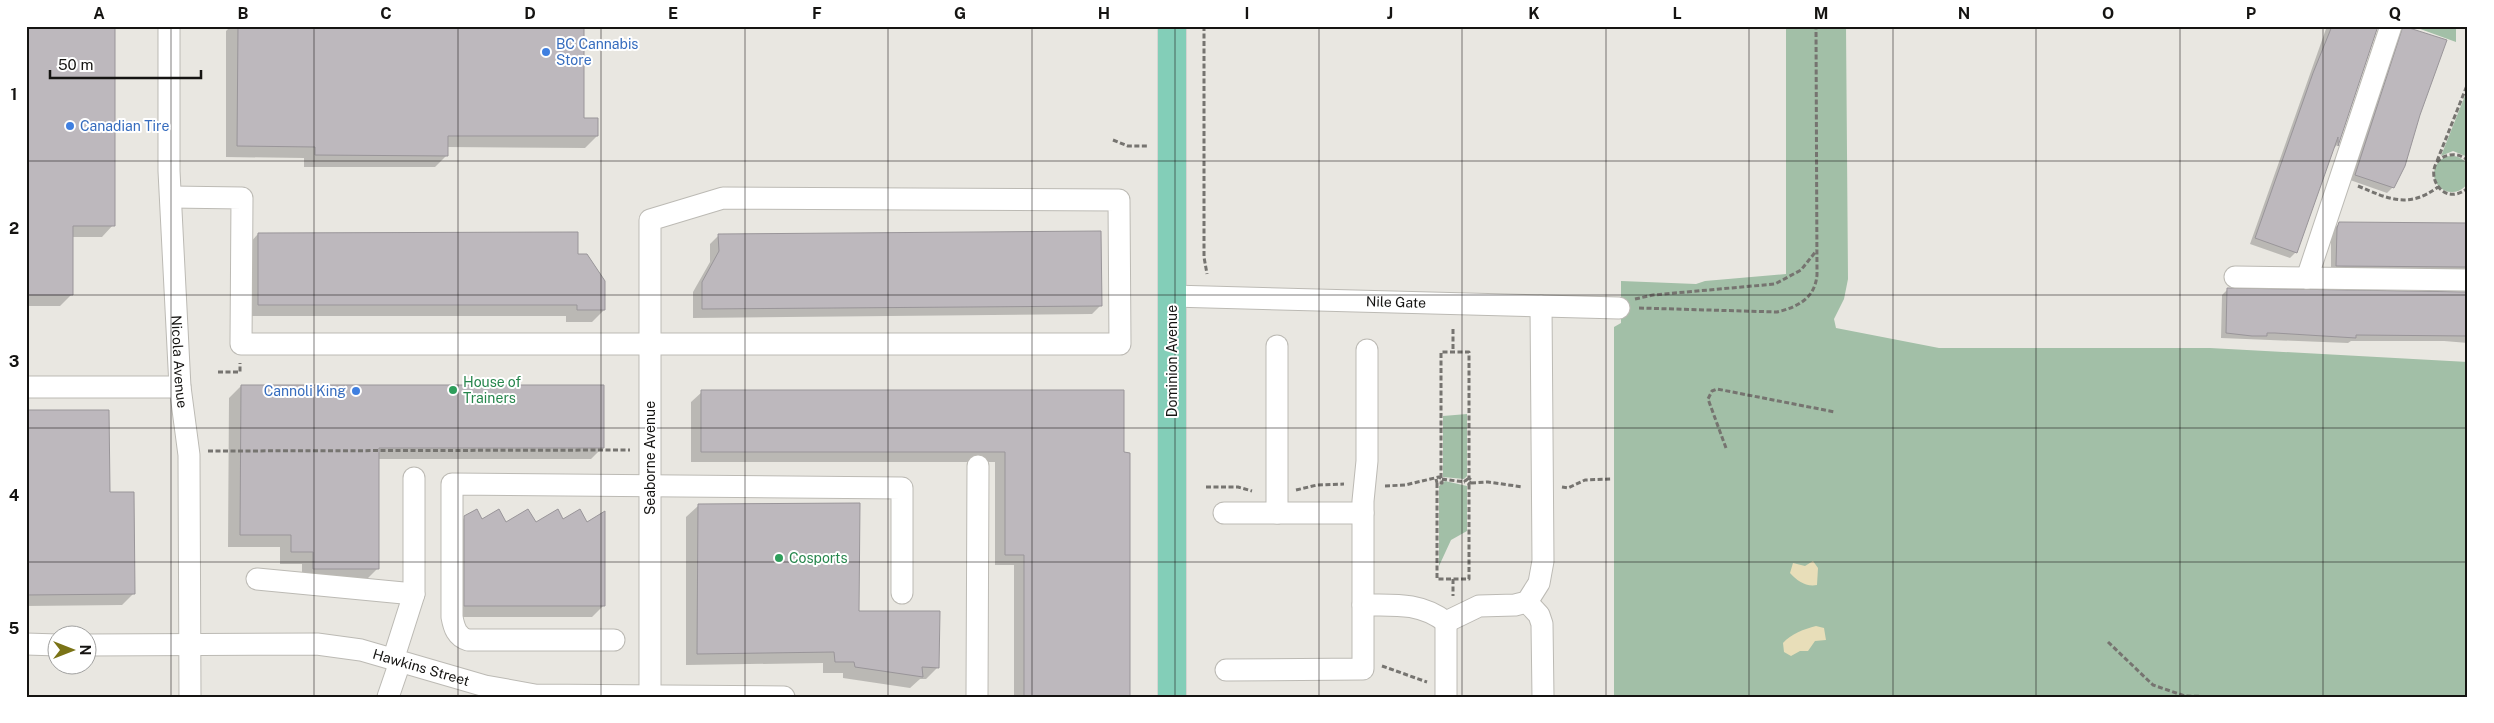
<svg xmlns="http://www.w3.org/2000/svg" width="2494" height="723" font-family="'Public Sans',sans-serif">
	<style>
		.green { fill: #a2bfa7 }
		.sand { fill: #e8deb9 }
		.shadow { fill: #0003 }
		.building { fill: #bdb8bd; stroke: #999599 }
		.lines { fill: none; stroke-linecap: round; stroke-linejoin: round }
		.minor-casing { stroke: #bcbab4; stroke-width: 23 }
		.major-casing { stroke: #c2c2c1; stroke-width: 29 }
		.path { stroke: #767470; stroke-width: 3; stroke-dasharray: 5 2.5; stroke-linecap: butt }
		.minor { stroke: #fff; stroke-width: 21 }
		.major { stroke: #83ceb8; stroke-width: 28 }
		.grid { fill: none; stroke: #151412; stroke-width: 1; stroke-opacity: 0.55 }
		.shop-dot { fill: #3f7fe0; stroke: #fff; stroke-width: 2 }
		.leisure-dot { fill: #2e9e5b; stroke: #fff; stroke-width: 2 }
		.labels { text-anchor: middle; dominant-baseline: central; stroke-width: 4; stroke-linejoin: round; paint-order: stroke }
		.shop-label { font-size: 14px; fill: #366cbe; stroke: #fff; text-anchor: start }
		.street-label { font-size: 14px; fill: #151412; stroke: #fff }
		.leisure-label { font-size: 14px; fill: #27864d; stroke: #fff; text-anchor: start }
		.neatline { fill: none; stroke: #151412; stroke-width: 2 }
		.grid-label { font-size: 16px; text-anchor: middle; font-weight: bold; fill: #151412 }
	</style>
	<rect width="100%" height="100%" fill="#e9e7e1"/>
	<path class="green" d="M1786,26h60l2,253 -4,20 -10,20 2,9 103,20h271l258,14v335h-854v-370l7,-4v-42l75,3 9,-3 81,-7z
		M2412,26h44v16z
		M2468,88v69l-15,-6 -12,5z
		M2434 174a18 18 0 1 1 36 0a18 18 0 1 1-36 0Z
		M1467,414v62l-3,3 -21,-2v-61z
		M1445,481l22,5v45l-16,9 -12,26v-80z"/>
	<path class="sand" d="M1813,561l5,7 -1,17c-11,2 -20,-4 -27,-12l3,-10 12,3z
		M1816,626l8,2 2,12 -11,1 -7,10h-8l-9,5 -7,-4 -1,-9c8,-9 21,-14 33,-17z"/>
	<path class="shadow" d="M26,26l87,199 -11,12h-30v57l-12,12h-34z
		M231,26h352v93l14,17 -12,12 -138,-1v8l-12,12h-131v-9l-78,-1v-126z
		M2327,26h50l-40,119 -4,4 -37,103 -6,6 -40,-14z
		M2404,26l-11,161 -6,6 -37,-13 48,-148z
		M2340,223l128,2v50l-137,-4v-36l2,-6z
		M258,234l318,21 28,55 -12,12h-26v-6h-319v-70z
		M719,235l382,70 -9,9 -399,4v-26l17,-30v-18z
		M2228,289l240,5v49l-24,-2h-93l-3,2 -127,-5 1,-43z
		M241,386l362,61 -12,12h-214v110l-11,11h-64v-16h-22v-17h-52l1,-149z
		M702,392l421,61 6,244h-115v-132h-19v-103h-304v-60z
		M26,412l82,81 25,101 -11,11 -96,1z
		M698,506l160,106 80,55 -12,12h-6l-10,9 -67,-10v-5h-20v-10l-137,2v-148z
		M465,517l41,7h29l69,81 -12,12h-139v-88z"/>
	<path class="building" d="M26,26h89v200h-42v69h-47z
		M238,26h346v92h14v18h-150v20l-133,-1v-8l-78,-1z
		M2332,26h46l-40,120v-9l-41,116 -42,-15 58,-165z
		M2403,26l44,14 -27,75 -15,51 -11,22 -39,-13z
		M2339,222l128,1 -1,44 -130,-1 1,-38z
		M1101,231l1,75 -400,3v-27l17,-31 -1,-17z
		M578,232v22h9l18,27v29h-28v-5h-319v-72z
		M2227,288l241,4v44l-112,-1v3l-81,-5h-8v3h-15l-26,-3z
		M241,385h363v63h-225v121h-66v-17h-22v-17h-51z
		M701,390h423v62l6,1v244h-106v-142h-19v-103h-304z
		M26,410h83l1,82h24l1,102 -109,1z
		M860,503l-1,108h81l-1,57 -17,-1 1,10 -68,-10 -1,-5h-19l-1,-10 -137,2 1,-150z
		M477,509l5,10 17,-10 7,13 22,-13 8,13 22,-13 5,10 17,-10 7,13 18,-11v95h-141v-90z"/>
	<g class="lines">
		<g class="minor-casing">
			<g id="minor">
				<path id="s1" d="M169,26v145l11,216 9,68 1,242"/>
				<path d="M171,197l71,1 -1,146h879l-1,-144 -396,-2 -73,22v477"/>
				<path d="M2235,277l233,3"/>
				<path d="M2307,278l84,-252"/>
				<path id="s2" d="M1172,296l447,12"/>
				<path d="M1277,346v167"/>
				<path d="M26,387h154"/>
				<path d="M1224,513h139"/>
				<path d="M257,579l157,15"/>
				<path d="M1527,602l12,13 3,9 1,73"/>
				<path d="M1363,605c31,0 57,-3 83,17"/>
				<path d="M1446,622l33,-16 36,-1 12,-3 12,-19 4,-22 -2,-255"/>
				<path d="M1446,622v75"/>
				<path d="M614,640h-146c-11,-3 -14,-12 -16,-23v-133l450,4v105"/>
				<path d="M26,644l32,1"/>
				<path id="s3" d="M88,645l229,-1 44,6 124,36 50,9 249,2"/>
				<path d="M393,660l21,-66v-116"/>
				<path d="M1226,670l137,-1v-168l4,-40v-111"/>
				<path d="M388,697l12,-35"/>
				<path d="M977,697l1,-231"/>
			</g>
		</g>
		<g class="major-casing">
			<path id="major" d="M1172,26v671"/>
		</g>
		<path class="path" d="M1204,26v231l3,17
			M1113,140l15,6h21
			M2437,161l31,-78
			M2468,161c-5,-5 -11,-7 -18,-6 -32,5 -12,57 18,33
			M2358,186c31,13 50,23 80,1
			M1635,299l18,-4 122,-11 26,-14 16,-20
			M1639,308l138,4c21,-5 38,-14 40,-37l-1,-249
			M1453,329v23
			M218,372h22v-9
			M1726,448l-18,-49 4,-8 5,-2 118,23
			M208,451l422,-1
			M1441,478v-126h28v126l3,3 -3,3 -4,-3 4,-3
			M1442,479l23,3
			M1437,483v96h32v-95
			M1471,483l17,-1 35,5
			M1385,486l20,-1 34,-8 3,2v4h-5l-1,-4
			M1206,487h32l14,4
			M1562,487l6,1 17,-8 26,-1
			M1296,490l21,-5 27,-1
			M1453,579v17
			M2108,642l45,43 32,11 38,1
			M1382,666l45,16"/>
		<use href="#minor" class="minor"/>
		<use href="#major" class="major"/>
	</g>
	<path class="grid" d="M171,26v671M314,26v671M458,26v671M601,26v671M745,26v671M888,26v671M1032,26v671M1175,26v671M1319,26v671M1462,26v671M1606,26v671M1749,26v671M1893,26v671M2036,26v671M2180,26v671M2323,26v671M26,161h2442M26,295h2442M26,428h2442M26,562h2442"/>
	<g class="shop-dot">
		<circle cx="546" cy="52" r="5"/>
		<circle cx="70" cy="126" r="5"/>
		<circle cx="356" cy="391" r="5"/>
	</g>
	<g class="leisure-dot">
		<circle cx="453" cy="390" r="5"/>
		<circle cx="779" cy="558" r="5"/>
	</g>
	<g class="labels">
		<g class="shop-label">
			<text x="556" y="44">BC Cannabis<tspan x="556" dy="16">Store</tspan></text>
			<text x="80" y="126">Canadian Tire</text>
			<text x="346" y="391" text-anchor="end">Cannoli King</text>
		</g>
		<g class="street-label">
			<text stroke="none"><textPath href="#s2" startOffset="224">Nile Gate</textPath></text>
			<text transform="translate(1172 361) rotate(-90)">Dominion Avenue</text>
			<text stroke="none"><textPath href="#s1" startOffset="336">Nicola Avenue</textPath></text>
			<text transform="translate(650 458) rotate(-90)">Seaborne Avenue</text>
			<text stroke="none"><textPath href="#s3" startOffset="336">Hawkins Street</textPath></text>
		</g>
		<g class="leisure-label">
			<text x="463" y="382">House of<tspan x="463" dy="16">Trainers</tspan></text>
			<text x="789" y="558">Cosports</text>
		</g>
	</g>
	<rect width="2494" height="723" fill="none" stroke="#ffffff" stroke-width="55"/>
	<g transform="translate(72 650) rotate(90)"><circle r="24" fill="#ffffff" stroke="#a1a1a0"/>
	<path d="M0-4L9 19L0 12L-9 19Z" fill="#7a7316"/>
	<text y="-8" font-size="14" font-weight="bold" text-anchor="middle" fill="#151412">N</text>
	</g>
	<path d="M50 70v8h151v-8" fill="none" stroke="#151412" stroke-width="2.5"/>
	<text x="58" y="70" font-size="15" fill="#151412" stroke="#ffffff" stroke-width="4" paint-order="stroke">50 m</text>
	<rect x="28" y="28" width="2438" height="668" class="neatline"/>
	<g class="grid-label">
		<text x="99" y="19">A</text>
		<text x="243" y="19">B</text>
		<text x="386" y="19">C</text>
		<text x="530" y="19">D</text>
		<text x="673" y="19">E</text>
		<text x="817" y="19">F</text>
		<text x="960" y="19">G</text>
		<text x="1104" y="19">H</text>
		<text x="1247" y="19">I</text>
		<text x="1390" y="19">J</text>
		<text x="1534" y="19">K</text>
		<text x="1677" y="19">L</text>
		<text x="1821" y="19">M</text>
		<text x="1964" y="19">N</text>
		<text x="2108" y="19">O</text>
		<text x="2251" y="19">P</text>
		<text x="2395" y="19">Q</text>
		<text x="14" y="100">1</text>
		<text x="14" y="234">2</text>
		<text x="14" y="367">3</text>
		<text x="14" y="501">4</text>
		<text x="14" y="634">5</text>
	</g>
</svg>
